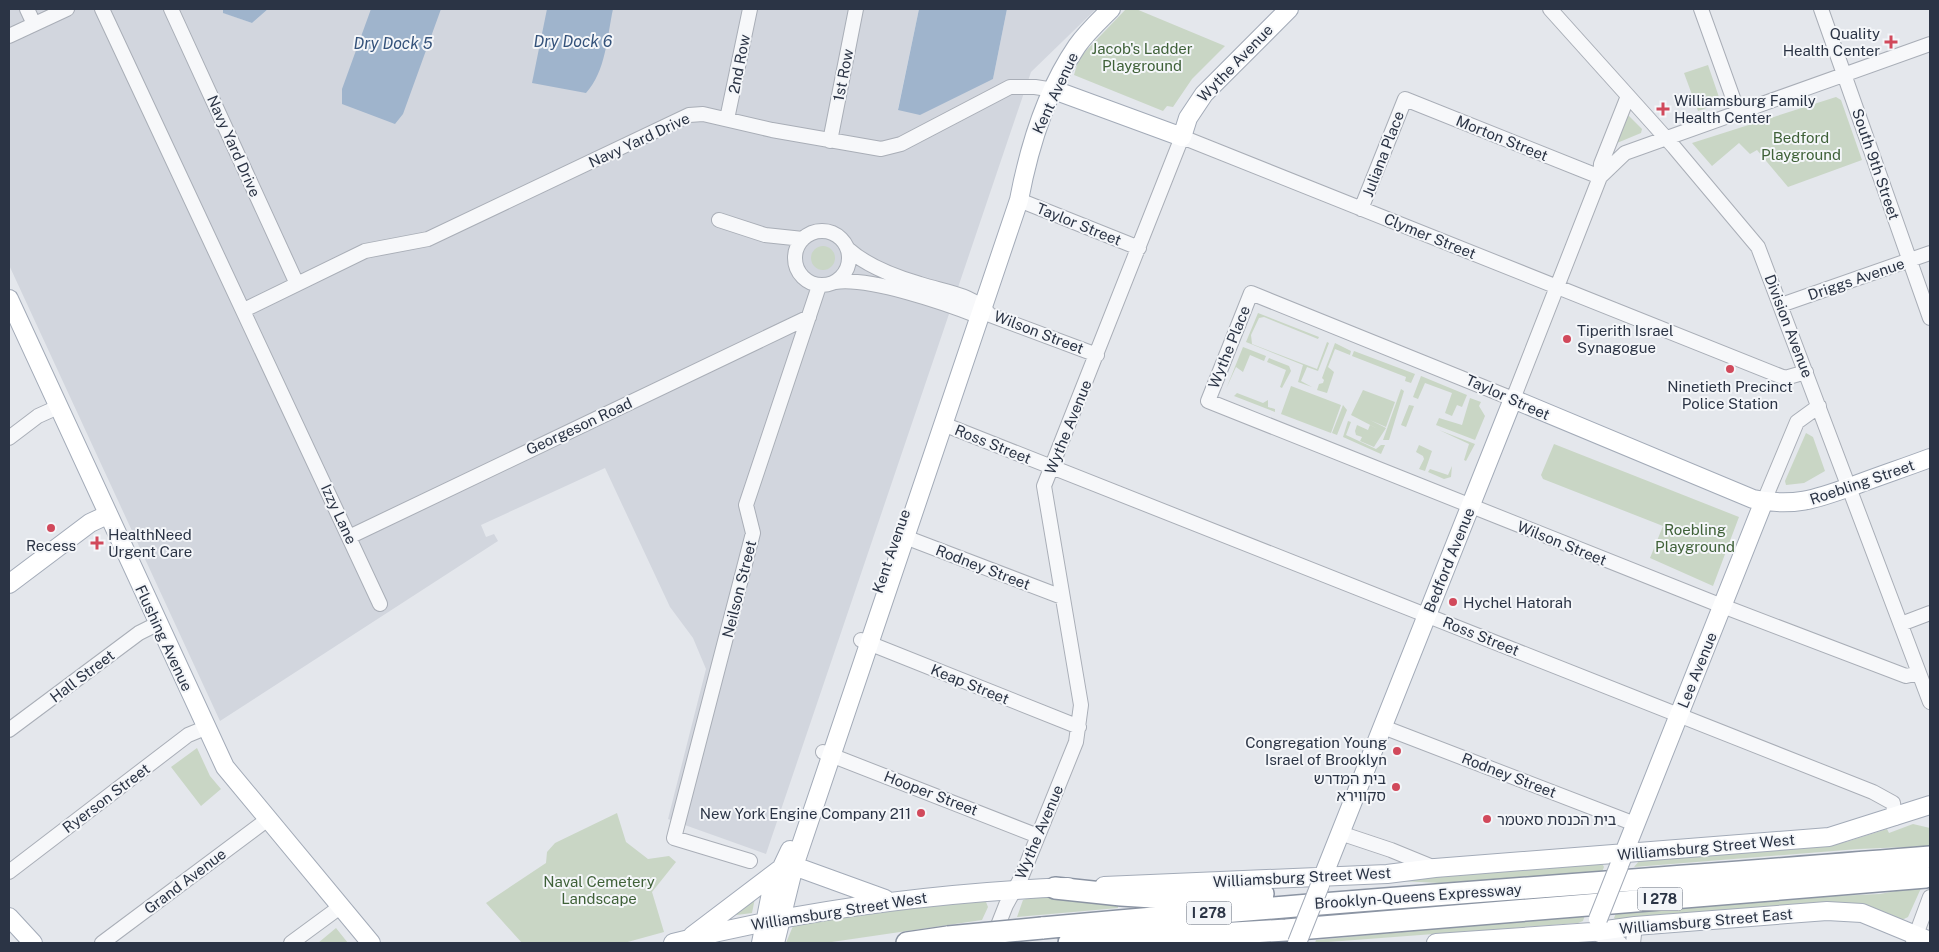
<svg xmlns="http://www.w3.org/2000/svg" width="1939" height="952" font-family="'Public Sans','Noto Sans Hebrew',sans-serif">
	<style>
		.built { fill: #d2d6de }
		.green { fill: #c9d6c5 }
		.water { fill: #9fb4cc }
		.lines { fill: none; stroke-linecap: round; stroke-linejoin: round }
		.minor-casing { stroke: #a9aeb7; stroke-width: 16 }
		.major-casing { stroke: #a3abb8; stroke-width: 20 }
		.highway-casing { stroke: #8b94a3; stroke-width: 24 }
		.minor { stroke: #f7f8fa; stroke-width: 14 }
		.major { stroke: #fff; stroke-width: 18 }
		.highway { stroke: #fff; stroke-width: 21 }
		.major-bridge-casing { stroke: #a3abb8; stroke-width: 20; stroke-linecap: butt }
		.highway-bridge-casing { stroke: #8b94a3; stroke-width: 24; stroke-linecap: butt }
		.major-bridge { stroke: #fff; stroke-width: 18 }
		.highway-bridge { stroke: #fff; stroke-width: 21 }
		.poi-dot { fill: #d1495b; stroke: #f4f6f9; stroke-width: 2 }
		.labels { text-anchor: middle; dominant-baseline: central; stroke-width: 4; stroke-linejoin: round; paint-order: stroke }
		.shield { fill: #f4f6f9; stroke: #676e7b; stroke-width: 1 }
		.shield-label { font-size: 14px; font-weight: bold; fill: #2b3445 }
		.poi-label { font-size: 15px; fill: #2b3445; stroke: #f4f6f9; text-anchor: start }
		.park-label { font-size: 15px; fill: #3f6138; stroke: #f4f6f9 }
		.street-label { font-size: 15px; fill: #2b3445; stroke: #f4f6f9 }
		.water-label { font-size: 16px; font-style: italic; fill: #34527a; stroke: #f4f6f9 }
	</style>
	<rect width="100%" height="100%" fill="#e4e7ec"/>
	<path class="built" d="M9,9h214l1,4 28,10 16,-14h651l-21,100 95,-30 14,-70h89l-65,63 -265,782 -98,-35 38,-150 -13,-31 -23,-31 -65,-139 -124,57 5,12 8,-3 4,7 -278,180 -211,-456z"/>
	<path class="green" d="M1126,9h10l89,37 -33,33 -19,28 -6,-1 -4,5 -89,-36 5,-17z
		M1708,65l13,38 -23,8 -14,-38z
		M1836,97l5,3 21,60 -74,27 -31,-37 -7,4 -11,-11 -27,23 -20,-23z
		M1626,113l16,16 -1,4 -24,10 -2,-2z
		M811 258a12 12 0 1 1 24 0a12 12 0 1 1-24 0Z
		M1258,313l61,24 -1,2 -54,-22 -5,1 -8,17 1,9 65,25 10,-27 2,1 -11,28 -11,-4 -6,14 11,6 -14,-5 5,-17 -57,-23z
		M1335,343l16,8 -1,4 -15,-6 -7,18 6,5 -7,21 -10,-3 2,-6 4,-1 1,-3 -2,-2z
		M1243,347l23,9 -2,5 -14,-6 -7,17 -7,-5 -10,22z
		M1354,351l61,23 -4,9 -6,-2 1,-4 -54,-21z
		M1269,358l20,8 2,5 -9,17 -2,-1 6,-17 -19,-8z
		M1421,376l46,19 -5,12 -5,-2 -5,11 -7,-3 7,-20 -27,-10 -7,16 -5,-2z
		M1291,386l50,19 -10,28 -50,-19z
		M1401,389l3,2 -15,49h-6z
		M1363,390l32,12 -9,25 -16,-7 16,8 -12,19 -14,-6 2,-4 -6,-2 -1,-4 2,-6 11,5 2,-5 8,4 -27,-14z
		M1237,393l26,10 5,-3v7l7,2v3l-41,-16z
		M1470,398l11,4 -2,4 6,10 -10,24 -39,-15 3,-7 23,7z
		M1343,405l4,5 -10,25 -5,-2z
		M1409,405l5,1 -8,21 -5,-2z
		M1348,421l3,1 -5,13 30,14 5,-4h4l-4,9 -38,-17z
		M1439,430l36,14 -9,17 -2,-1 5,-16z
		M1806,433l7,4 12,34 -21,12 -18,2 -1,-4z
		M1554,444l185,73 -26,69 -63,-28 13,-32 -120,-47 -2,-4z
		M1419,445l13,6 -7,20 -6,-2 5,-10 -1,-3 -7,-4z
		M1452,466l-1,11 -7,2 -16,-7 2,-3 18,6z
		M197,748l13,28 11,13 -20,17 -30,-39z
		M617,813l9,29 22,17 21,-3 7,6 -24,30 12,40 -40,11h-102l-36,-40 60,-40 1,-11 8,-9z
		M1913,824l17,4v18l-72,3 -224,18 5,-6 207,-19 41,-13 2,4z
		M1602,863l2,4 -2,5 -163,11 -59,-3z
		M1922,886l-14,31 -6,3h-286l-2,-2 2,-5 195,-16 69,-3z
		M1033,897h30l55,8v3l-101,9 6,-17z
		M755,898l-3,15 -23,3z
		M977,900l9,2 2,5 -6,13 -157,23h-39l7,-17 54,-12z
		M1585,915l-2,6 -5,2 -263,20 1,-3z
		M336,928l12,15h-30z"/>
	<path class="water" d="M223,9h45l-16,14 -29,-10z
		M371,9h70l-38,105 -8,10 -53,-20v-15z
		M547,9h66c-6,28 -7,62 -27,84l-54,-10z
		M919,9h88l-14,70 -73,36 -22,-5z"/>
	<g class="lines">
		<g class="minor-casing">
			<path id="minor" d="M27,9l7,15
				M102,9l278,595
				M171,9l126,275
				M1550,9l124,138 84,100 172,455
				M1701,9l37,103
				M1821,9l109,309
				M9,36l58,-27
				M1628,96l-27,68 -1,13 -87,222 -262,-106 -43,108 504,201 194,74 13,-3
				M727,119l23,-110
				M830,141l26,-132
				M1600,177l25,-24 305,-109
				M1019,200l120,48
				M1361,209l44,-110 195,78
				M719,220l46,15 38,4
				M795 258a27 27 0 1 1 54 0a27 27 0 1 1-54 0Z
				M848,249c19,17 48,28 72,35 24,8 54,10 70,31l107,40
				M835,282c35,-5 110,21 143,34
				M1781,305l149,-52
				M244,310l121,-59 63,-12 261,-124 14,-1 69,16 109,19 20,-5 109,-57h25l19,3
				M943,424l930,368 20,11 2,15
				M9,438l29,-22 20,-9
				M1764,501l33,-79 22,-16
				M349,537l460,-220
				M905,537l157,60
				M1901,624l29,-11
				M861,640l218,87
				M1383,727l252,97
				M9,730l130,-97 18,-9
				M823,752l215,84
				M1340,833l51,17 44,18
				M750,861l-76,-23 79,-305 -7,-28 73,-219
				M9,872l179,-137 17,-7
				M1592,932l28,11
				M993,938l13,-33 15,-27 55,-136 5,-37 -37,-219 138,-349 603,241 21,-6
				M102,943l166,-124
				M291,943l49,-36
				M1633,943l2,-17
				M1913,943l17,-46"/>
		</g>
		<g class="major-casing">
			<path id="major" d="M1054,90l128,47 6,-19 16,-24 85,-85
				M9,299l216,468 146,176
				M9,584l81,-61 17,-8
				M1620,863l144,-362
				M794,866l91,33
				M1320,884l193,-485 240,100c42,9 66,-1 105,-15 24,-9 48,-17 72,-26
				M1104,886l283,-12 48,-6 394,-31 101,-32
				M9,917l24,26
				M692,936l87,-66
				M673,943c131,-34 259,-50 395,-56
				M761,943l11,-55 18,-38
				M775,943l19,-77 225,-666c10,-53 27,-109 58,-154 10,-14 22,-25 34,-37
				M1436,943l156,-11 43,-6 192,-15 35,2 68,28"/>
		</g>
		<g class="highway-casing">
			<path id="highway" d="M1055,888l66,7 47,3 95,-4
				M1042,928c296,-28 592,-47 888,-71
				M907,943l41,-6
				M1069,943l217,-13 640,-53"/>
		</g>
		<use href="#minor" class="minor"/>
		<use href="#major" class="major"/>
		<use href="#highway" class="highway"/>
		<g class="major-bridge-casing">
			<path id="major-bridge" d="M1598,919l21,-53
				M1297,943l23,-58"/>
		</g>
		<g class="highway-bridge-casing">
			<path id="highway-bridge" d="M948,937l94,-9"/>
		</g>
		<use href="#major-bridge" class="major-bridge"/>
		<use href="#highway-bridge" class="highway-bridge"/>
	</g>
	<g class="poi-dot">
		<path d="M1888.5 34.5h5v5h5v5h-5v5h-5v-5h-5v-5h5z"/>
		<path d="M1660.5 101.5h5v5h5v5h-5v5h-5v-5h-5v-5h5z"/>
		<circle cx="1567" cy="339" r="5"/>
		<circle cx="1730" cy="369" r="5"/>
		<circle cx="51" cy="528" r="5"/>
		<path d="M94.5 535.5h5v5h5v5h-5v5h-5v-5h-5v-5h5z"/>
		<circle cx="1453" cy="602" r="5"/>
		<circle cx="1397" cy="751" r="5"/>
		<circle cx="1396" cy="787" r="5"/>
		<circle cx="921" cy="813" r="5"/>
		<circle cx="1487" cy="819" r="5"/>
	</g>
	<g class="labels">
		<g class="shield">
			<rect x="1637.5" y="887.5" width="45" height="23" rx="4"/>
			<rect x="1186.5" y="901.5" width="45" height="23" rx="4"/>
		</g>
		<g class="shield-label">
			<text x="1660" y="899">I 278</text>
			<text x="1209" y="913">I 278</text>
		</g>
		<g class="poi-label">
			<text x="1880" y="33" text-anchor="end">Quality<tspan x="1880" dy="17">Health Center</tspan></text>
			<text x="1674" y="100">Williamsburg Family<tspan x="1674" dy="17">Health Center</tspan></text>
			<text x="1577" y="330">Tiperith Israel<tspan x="1577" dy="17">Synagogue</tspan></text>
			<text x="1730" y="386" text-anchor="middle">Ninetieth Precinct<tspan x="1730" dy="17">Police Station</tspan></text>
			<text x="108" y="534">HealthNeed<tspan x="108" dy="17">Urgent Care</tspan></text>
			<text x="51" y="545" text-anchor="middle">Recess</text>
			<text x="1463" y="602">Hychel Hatorah</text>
			<text x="1387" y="742" text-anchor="end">Congregation Young<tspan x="1387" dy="17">Israel of Brooklyn</tspan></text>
			<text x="1386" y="778" text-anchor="end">בית המדרש<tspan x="1386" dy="17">סקווירא</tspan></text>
			<text x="911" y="813" text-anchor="end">New York Engine Company 211</text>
			<text x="1497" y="819">בית הכנסת סאטמר</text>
		</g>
		<g class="park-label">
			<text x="1142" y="48">Jacob's Ladder<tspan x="1142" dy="17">Playground</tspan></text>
			<text x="1801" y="137">Bedford<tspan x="1801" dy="17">Playground</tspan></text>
			<text x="1695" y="529">Roebling<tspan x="1695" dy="17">Playground</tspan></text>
			<text x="599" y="881">Naval Cemetery<tspan x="599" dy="17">Landscape</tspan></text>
		</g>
		<g class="street-label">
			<text transform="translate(1235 63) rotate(-46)">Wythe Avenue</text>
			<text transform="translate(739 64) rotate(-79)">2nd Row</text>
			<text transform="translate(843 75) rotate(-79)">1st Row</text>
			<text transform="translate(1055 93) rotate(-65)">Kent Avenue</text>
			<text transform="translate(1502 138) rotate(22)">Morton Street</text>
			<text transform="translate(639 140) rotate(-25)">Navy Yard Drive</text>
			<text transform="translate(234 146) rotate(66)">Navy Yard Drive</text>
			<text transform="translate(1383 154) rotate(-69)">Juliana Place</text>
			<text transform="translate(1876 164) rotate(71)">South 9th Street</text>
			<text transform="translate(1079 224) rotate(22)">Taylor Street</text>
			<text transform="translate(1430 236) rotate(22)">Clymer Street</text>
			<text transform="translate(1856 279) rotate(-19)">Driggs Avenue</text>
			<text transform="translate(1789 326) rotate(69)">Division Avenue</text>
			<text transform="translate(1039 332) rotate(21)">Wilson Street</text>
			<text transform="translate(1229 347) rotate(-68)">Wythe Place</text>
			<text transform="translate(1508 397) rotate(24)">Taylor Street</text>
			<text transform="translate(579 426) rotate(-25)">Georgeson Road</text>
			<text transform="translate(1068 427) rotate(-68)">Wythe Avenue</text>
			<text transform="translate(993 444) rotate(22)">Ross Street</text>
			<text transform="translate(1862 482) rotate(-19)">Roebling Street</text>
			<text transform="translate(339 514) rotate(65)">Izzy Lane</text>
			<text transform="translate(1562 543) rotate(22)">Wilson Street</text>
			<text transform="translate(891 551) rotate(-71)">Kent Avenue</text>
			<text transform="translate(1449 560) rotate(-68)">Bedford Avenue</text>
			<text transform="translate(983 567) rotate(21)">Rodney Street</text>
			<text transform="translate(739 589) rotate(-76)">Neilson Street</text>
			<text transform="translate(1481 636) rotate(22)">Ross Street</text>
			<text transform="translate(164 638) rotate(65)">Flushing Avenue</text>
			<text transform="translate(1697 670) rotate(-68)">Lee Avenue</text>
			<text transform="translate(82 676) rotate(-37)">Hall Street</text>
			<text transform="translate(970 684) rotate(22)">Keap Street</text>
			<text transform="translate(1509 775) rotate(21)">Rodney Street</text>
			<text transform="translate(931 793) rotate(21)">Hooper Street</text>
			<text transform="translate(106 798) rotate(-37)">Ryerson Street</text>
			<text transform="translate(1039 832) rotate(-67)">Wythe Avenue</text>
			<text transform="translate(1706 847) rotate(-5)">Williamsburg Street West</text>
			<text transform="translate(1302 877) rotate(-3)">Williamsburg Street West</text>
			<text transform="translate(185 881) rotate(-37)">Grand Avenue</text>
			<text transform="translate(1418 896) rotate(-4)">Brooklyn-Queens Expressway</text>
			<text transform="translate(839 911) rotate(-9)">Williamsburg Street West</text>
			<text transform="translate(1706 921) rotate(-5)">Williamsburg Street East</text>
		</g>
		<g class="water-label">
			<text x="573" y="41">Dry Dock 6</text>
			<text x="393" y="43">Dry Dock 5</text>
		</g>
	</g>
	<rect width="1939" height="952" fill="none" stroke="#2b3445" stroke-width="20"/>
</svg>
